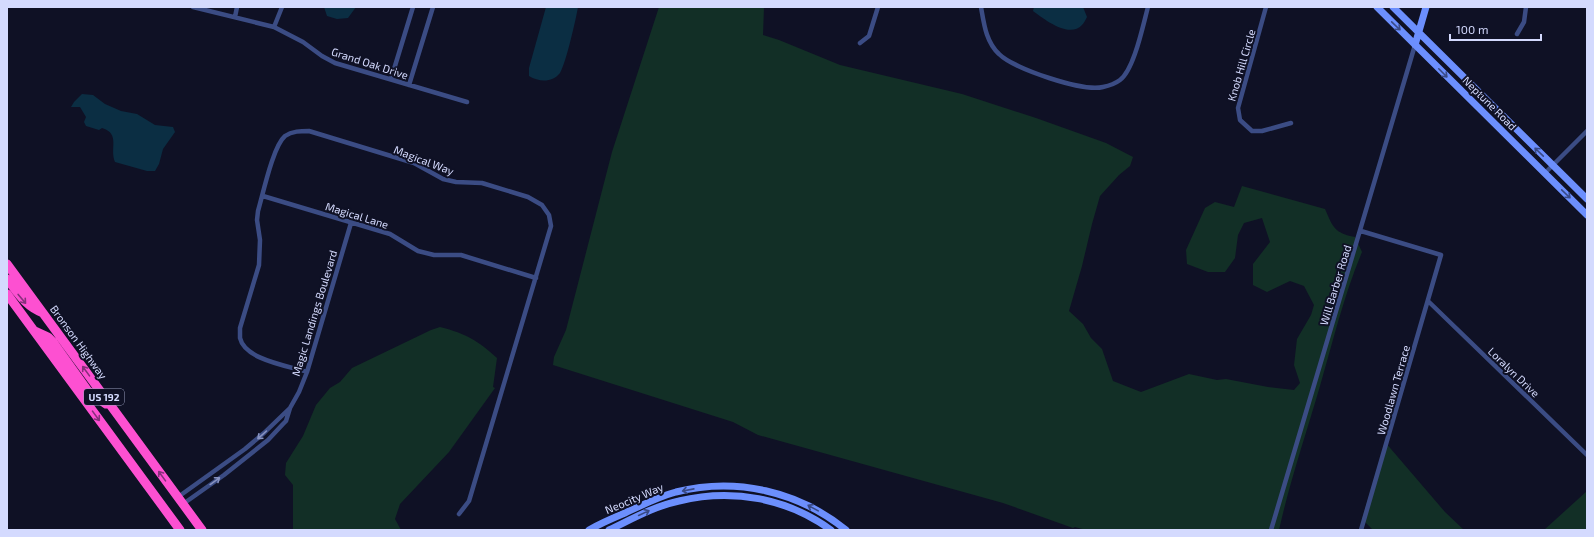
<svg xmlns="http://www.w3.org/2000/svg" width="1594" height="537" font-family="'Exo 2',sans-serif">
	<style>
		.green { fill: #122f26 }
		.water { fill: #0b2e43 }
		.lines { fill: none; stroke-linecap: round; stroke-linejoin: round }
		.street { stroke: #3b4c84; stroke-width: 4.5 }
		.secondary { stroke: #6c8ffd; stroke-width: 7 }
		.highway { stroke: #fd50d1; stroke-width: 9 }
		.oneway { stroke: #394a86 }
		.oneway2 { stroke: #86307b }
		.oneway3 { stroke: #8893c1 }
		.labels { text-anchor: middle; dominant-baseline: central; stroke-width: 4; stroke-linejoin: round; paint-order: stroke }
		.shield { fill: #0f1125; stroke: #999ebd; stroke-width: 1 }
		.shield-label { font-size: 10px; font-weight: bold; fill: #d4dafe }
		.street-label { font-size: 11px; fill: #d4dafe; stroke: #0f1125 }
	</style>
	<rect width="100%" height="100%" fill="#0f1125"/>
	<path class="green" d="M659,7h105l-1,28 16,5 61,25 122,29 74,24 70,25 27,14 -3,9 -11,9 -19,21 -8,28 -10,42 -13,45 14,13 8,14 11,11 11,32 28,11 48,-18 28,6 9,-1 42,8 26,3 6,-7 -6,-18 3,-26 14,-24 3,-10 -10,-19 -14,-5 -23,11 -14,-7v-21l17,-22 -8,-24 -18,5 -6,12 -3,23 -10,14h-17l-21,-8 -1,-14 19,-42 10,-6 19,5 8,-21 83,23c8,18 9,24 30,28l7,15c-18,43 -29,89 -42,134 -14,48 -30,95 -41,144h-193l-11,-3 -2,1 -70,-25 -245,-68 -25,-13 -180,-57 1,-8 12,-27 46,-178z
		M440,327c27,7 37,13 57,31l-4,29 2,1 -46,64 -49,52 -5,15 6,11h-108v-45l-8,-10 1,-12 17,-27 13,-31 14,-17 10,-6 12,-14 79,-38z
		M1385,442l60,70 19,18h-91l-11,-11z
		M1587,491v39h-43z"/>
	<path class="water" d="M324,7h32l-8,11 -11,1 -10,-3z
		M546,7h32c-2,12 -12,56 -18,66 -8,10 -21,9 -31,3v-8z
		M1034,7h49l4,10c-1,2 -3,6 -5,8 -13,14 -38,-6 -49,-14z
		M82,94l11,1 12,9 16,7 16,3 18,11 18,2 2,5 -12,17 -4,15 -4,7h-8l-32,-9c-6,-14 6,-28 -13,-34l-3,2 -13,-4 -2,-4 2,-5 -6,-10h-9l3,-5z"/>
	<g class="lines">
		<path class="street" d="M193,7l81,20 29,15 19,14 13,7 132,39
			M981,7c3,17 5,35 18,47 15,15 84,38 104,33 5,-1 13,-4 17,-7 14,-10 23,-55 28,-73
			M1266,7l-28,101 2,12 12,11h10l29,-8
			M235,17l2,-10
			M274,27l8,-20
			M1517,34l7,-12 2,-15
			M860,43l9,-7 9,-29
			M391,79l22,-72
			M409,85l24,-78
			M1545,173l42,-42
			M263,196l127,38 28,17 16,4h27l75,23
			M1428,301l159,154
			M307,372c-18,-6 -62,-12 -67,-34 0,-3 0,-7 0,-10l19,-63 1,-25 -3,-20 1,-9c5,-17 15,-65 27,-75 7,-5 16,-5 24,-5l105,32 29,16 13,3 26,1 46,14 14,8 7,10 2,11 -82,275 -10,13
			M178,497l67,-48 19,-16 26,-25
			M183,504l41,-29 44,-35 15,-16 3,-3 4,-13 9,-16 8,-20 44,-149
			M1271,530l144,-485
			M1361,530l80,-275 -80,-24"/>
		<path class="secondary" d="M1377,7l210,208
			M1393,7l194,192
			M1415,45l11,-38
			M589,530c12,-7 24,-12 36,-17 17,-8 33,-16 51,-21 60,-15 122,-1 170,38
			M609,530c23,-11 46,-24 70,-29 53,-13 108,-3 152,29"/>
		<path class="highway" d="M7,264l195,266
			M7,279c11,14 18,27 36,34
			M7,294l173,236
			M35,331l13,6 5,5 35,49 18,13"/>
	</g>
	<defs><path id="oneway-shaft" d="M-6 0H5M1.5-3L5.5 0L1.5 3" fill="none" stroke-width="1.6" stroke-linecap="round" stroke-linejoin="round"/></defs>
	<g class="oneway">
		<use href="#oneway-shaft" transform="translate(1396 26) rotate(44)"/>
		<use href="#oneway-shaft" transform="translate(1443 73) rotate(45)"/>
		<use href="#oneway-shaft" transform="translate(1539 152) rotate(-136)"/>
		<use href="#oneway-shaft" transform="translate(1566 194) rotate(44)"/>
		<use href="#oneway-shaft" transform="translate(688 490) rotate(169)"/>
		<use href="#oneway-shaft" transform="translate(813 508) rotate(-151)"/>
		<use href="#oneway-shaft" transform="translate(644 513) rotate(-25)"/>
	</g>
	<g class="oneway2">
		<use href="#oneway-shaft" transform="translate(22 299) rotate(50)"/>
		<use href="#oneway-shaft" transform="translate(86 371) rotate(-126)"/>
		<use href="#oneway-shaft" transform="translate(96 416) rotate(54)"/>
		<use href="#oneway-shaft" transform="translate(162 476) rotate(-126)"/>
	</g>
	<g class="oneway3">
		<use href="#oneway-shaft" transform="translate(262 435) rotate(138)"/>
		<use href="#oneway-shaft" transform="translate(215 481) rotate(-36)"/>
	</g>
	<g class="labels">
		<rect class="shield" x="84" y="389" width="40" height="16" rx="3"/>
		<g class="shield-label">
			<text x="104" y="397">US 192</text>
		</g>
		<g class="street-label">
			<text transform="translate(370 63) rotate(18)">Grand Oak Drive</text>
			<text transform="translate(1241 65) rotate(-74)">Knob Hill Circle</text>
			<text transform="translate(1490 103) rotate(45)">Neptune Road</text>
			<text transform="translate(424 160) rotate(21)">Magical Way</text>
			<text transform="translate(357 215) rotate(17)">Magical Lane</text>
			<text transform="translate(1335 285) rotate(-73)">Will Barber Road</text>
			<text transform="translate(314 313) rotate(-73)">Magic Landings Boulevard</text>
			<text transform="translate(79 342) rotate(54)">Bronson Highway</text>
			<text transform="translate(1514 372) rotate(44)">Loralyn Drive</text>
			<text transform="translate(1393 390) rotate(-74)">Woodlawn Terrace</text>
			<text transform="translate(634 498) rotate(-23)">Neocity Way</text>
		</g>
	</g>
	<rect width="1594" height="537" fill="none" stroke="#d4dafe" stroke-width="16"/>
	<path d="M1450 34v6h91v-6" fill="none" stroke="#d4dafe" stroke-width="2"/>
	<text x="1456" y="34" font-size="12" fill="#d4dafe" stroke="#0f1125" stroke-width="3" paint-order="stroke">100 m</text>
</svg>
